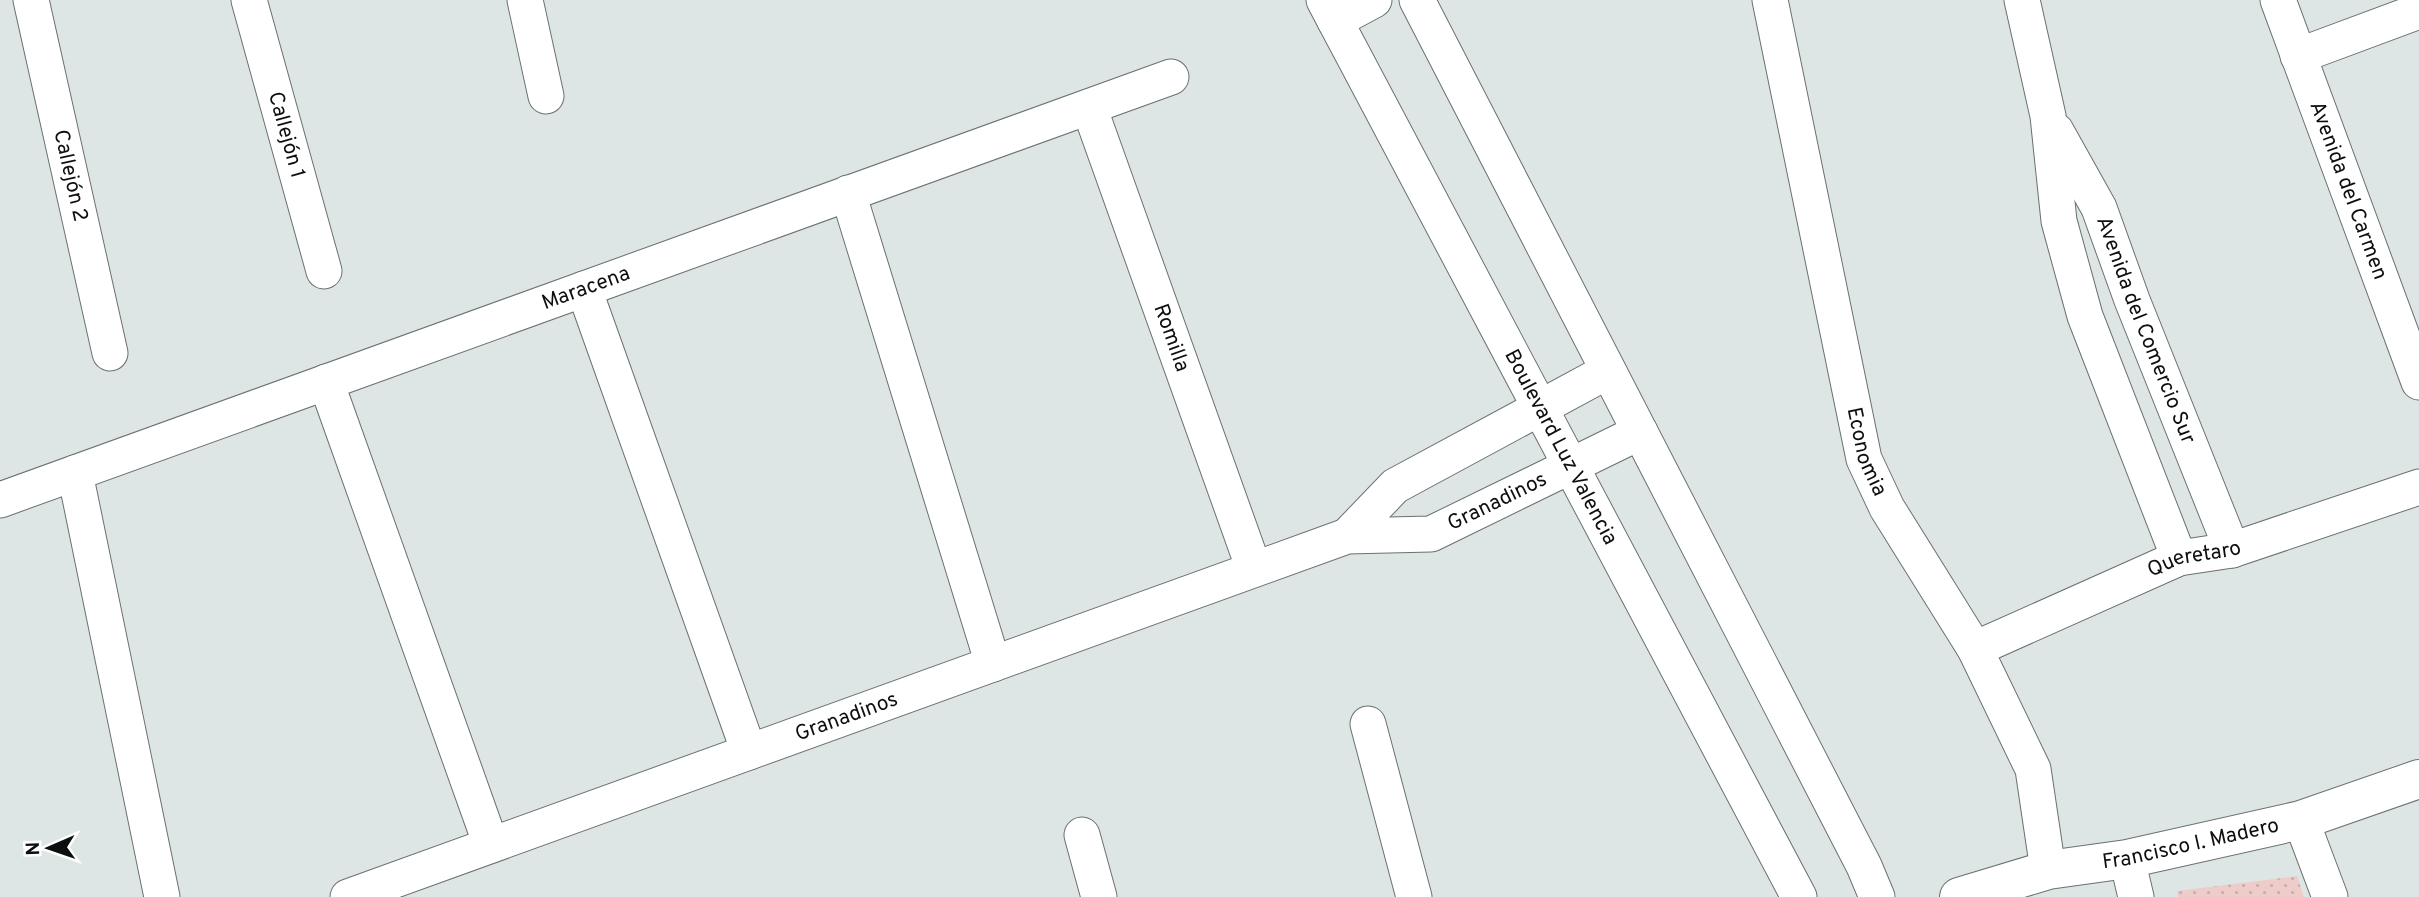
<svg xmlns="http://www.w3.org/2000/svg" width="2419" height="897" font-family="Overpass,sans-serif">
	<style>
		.grass { fill: url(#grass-dots) }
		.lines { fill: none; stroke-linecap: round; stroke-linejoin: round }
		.street-casing { stroke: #6a7170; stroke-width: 37 }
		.secondary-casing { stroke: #6a7170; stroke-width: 40 }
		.street { stroke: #fff; stroke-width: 35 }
		.secondary { stroke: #fff; stroke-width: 38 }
		.labels { text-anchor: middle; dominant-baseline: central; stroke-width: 7; stroke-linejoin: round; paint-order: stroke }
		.street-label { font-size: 21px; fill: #0c0f0e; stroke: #fff }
	</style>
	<defs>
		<pattern id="grass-dots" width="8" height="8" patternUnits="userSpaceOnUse" patternTransform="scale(1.75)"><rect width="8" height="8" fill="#edccc9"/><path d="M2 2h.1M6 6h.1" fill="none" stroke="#caaeab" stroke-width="1.8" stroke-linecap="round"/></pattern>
	</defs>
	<rect width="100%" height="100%" fill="#dee6e5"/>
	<path class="grass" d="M2297,876l7,21h-126l-1,-6z"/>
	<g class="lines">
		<g class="street-casing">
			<g id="street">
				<path id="s1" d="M31,0l79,353"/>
				<path id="s2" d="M249,0l75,271"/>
				<path d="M525,0l21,96"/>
				<path id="s3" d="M1324,0l475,897"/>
				<path d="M1417,0l447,866 13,31"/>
				<path id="s4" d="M1770,0l94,459 23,49 88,141 58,120 15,101"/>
				<path d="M2022,0l26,116 11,105 26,95 94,242"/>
				<path id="s5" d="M2278,0l141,382"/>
				<path d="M1335,21l39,-21"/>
				<path d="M2298,56l121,-45"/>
				<path id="s6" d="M1089,107l165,462"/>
				<path id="s7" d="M2056,131l43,77 33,92 100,250"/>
				<path d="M848,193l145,471"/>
				<path d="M584,289l165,463"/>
				<path d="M326,382l165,463"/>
				<path d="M75,473l87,424"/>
				<path id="s8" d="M0,500l1171,-423"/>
				<path d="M1347,536l48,-50 213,-115"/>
				<path id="s9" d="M1975,649l204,-91 53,-8 187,-63"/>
				<path d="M1368,724l46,173"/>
				<path d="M2301,820l29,77"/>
				<path d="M1082,835l17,62"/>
				<path d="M2127,859l9,38"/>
				<path id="s10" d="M348,897l999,-361 84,-2 209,-102"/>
			</g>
		</g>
		<g class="secondary-casing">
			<g id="secondary">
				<path id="s11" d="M1959,897l89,-27 79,-11 174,-39 118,-41"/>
			</g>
		</g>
		<use href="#street" class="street"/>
		<use href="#secondary" class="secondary"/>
	</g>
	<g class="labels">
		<g class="street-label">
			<text stroke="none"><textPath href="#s2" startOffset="140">Callejón 1</textPath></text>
			<text stroke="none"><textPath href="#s1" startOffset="180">Callejón 2</textPath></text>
			<text stroke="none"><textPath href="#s5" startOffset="203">Avenida del Carmen</textPath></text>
			<text stroke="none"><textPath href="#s8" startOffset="623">Maracena</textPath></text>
			<text stroke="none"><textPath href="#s7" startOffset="219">Avenida del Comercio Sur</textPath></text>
			<text stroke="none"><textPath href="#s6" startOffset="245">Romilla</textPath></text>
			<text stroke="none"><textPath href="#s3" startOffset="506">Boulevard Luz Valencia</textPath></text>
			<text stroke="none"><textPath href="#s4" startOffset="462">Economia</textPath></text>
			<text stroke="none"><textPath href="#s10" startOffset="1220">Granadinos</textPath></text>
			<text stroke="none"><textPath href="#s9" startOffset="238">Queretaro</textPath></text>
			<text stroke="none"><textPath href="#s10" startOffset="530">Granadinos</textPath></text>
			<text stroke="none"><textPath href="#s11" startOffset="238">Francisco I. Madero</textPath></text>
		</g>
	</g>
	<g transform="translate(49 848) rotate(268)" stroke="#ffffff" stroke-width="5" paint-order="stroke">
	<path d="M0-5L12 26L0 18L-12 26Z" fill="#0c0f0e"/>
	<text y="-10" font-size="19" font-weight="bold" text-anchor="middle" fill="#0c0f0e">N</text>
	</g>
</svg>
